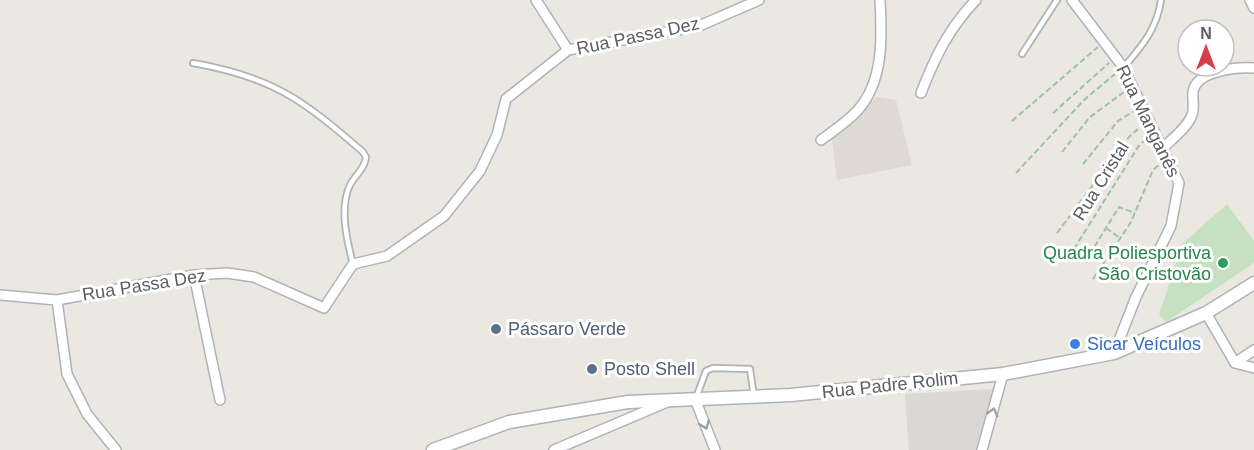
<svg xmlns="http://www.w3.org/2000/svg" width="1254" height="450" font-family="Arial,sans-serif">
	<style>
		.industrial { fill: #dad7d4 }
		.education { fill: #ded9d3 }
		.green { fill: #c6e1c1 }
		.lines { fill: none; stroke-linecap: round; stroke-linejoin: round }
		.service-casing { stroke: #afb3b6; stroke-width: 8 }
		.minor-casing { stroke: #afb3b6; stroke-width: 12 }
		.secondary-casing { stroke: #afb2b6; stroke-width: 15 }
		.path { stroke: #9dc3a1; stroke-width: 2; stroke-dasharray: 6 3; stroke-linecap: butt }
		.service { stroke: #fff; stroke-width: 4.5 }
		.minor { stroke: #fff; stroke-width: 9 }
		.secondary { stroke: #fff; stroke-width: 12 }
		.oneway { stroke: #9c9ea0 }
		.leisure-dot { fill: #2e9e5b; stroke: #fff; stroke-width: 2 }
		.service-dot { fill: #5c6f8a; stroke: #fff; stroke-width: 2 }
		.shop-dot { fill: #3f7fe0; stroke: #fff; stroke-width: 2 }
		.labels { text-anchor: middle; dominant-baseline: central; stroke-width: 6; stroke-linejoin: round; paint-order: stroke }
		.street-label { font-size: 18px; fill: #5a5e61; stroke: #fff }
		.leisure-label { font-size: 18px; fill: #27864d; stroke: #fff; text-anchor: end }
		.service-label { font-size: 18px; fill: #4e5e75; stroke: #fff; text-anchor: start }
		.shop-label { font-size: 18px; fill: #366cbe; stroke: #fff; text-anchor: start }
	</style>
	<rect width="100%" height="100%" fill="#ebe8e2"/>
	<path class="industrial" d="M990,389l6,2 2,9 -21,50h-68l-4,-56z"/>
	<path class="education" d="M876,97l20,3 16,65 -75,15 -6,-48 31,-20z"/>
	<path class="green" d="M1227,204l27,37v22l-88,59 -7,-7 23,-71z"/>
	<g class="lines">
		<g class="service-casing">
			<path id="service" d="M1022,54l35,-54
				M193,63c80,14 110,37 170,89l3,5c-1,12 -11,18 -16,28 -11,23 -3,56 3,79
				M1124,67c18,-21 33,-38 37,-67
				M696,398l10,-27 7,-3 37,1 4,28"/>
		</g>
		<g class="minor-casing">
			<path id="minor" d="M536,0l32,50
				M1072,0l51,67 56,116 -8,43 -35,71 -22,56
				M1250,0l4,8
				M921,93c14,-36 28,-65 55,-93
				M821,140c12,-9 26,-18 36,-29 27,-29 25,-74 23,-111
				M1164,147c9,-9 23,-19 28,-32 3,-8 0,-15 1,-23 3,-22 45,-25 61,-24
				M194,275l26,125
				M0,295l57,5 137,-25 33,-2 27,4 70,31 29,-44 34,-8 57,-40 36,-45 17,-36 9,-36 62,-49 131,-24 60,-26
				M57,300l10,74 20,40 29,36
				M1206,313l29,50 19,5
				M1235,363l19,-13
				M695,399l20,51
				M554,450l111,-47
				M982,450l21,-76"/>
		</g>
		<g class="secondary-casing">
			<path id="secondary" d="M433,450l76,-28 119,-20 163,-7 212,-21 111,-21 92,-40 48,-30"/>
		</g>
		<path class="path" d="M1053,113l56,-50
			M1012,121l86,-74
			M1062,152l28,-35 34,-25
			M1083,164l35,-43 16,-10
			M1016,173l68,-73 31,-26
			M1106,228l14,10
			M1057,233l72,-96 11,-10
			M1074,249l64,-102 8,-8
			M1085,262l34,-55 16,6
			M1093,279l38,-57 22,-52 6,-5"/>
		<use href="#service" class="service"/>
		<use href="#minor" class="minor"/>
		<use href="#secondary" class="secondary"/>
	</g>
	<defs><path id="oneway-chevron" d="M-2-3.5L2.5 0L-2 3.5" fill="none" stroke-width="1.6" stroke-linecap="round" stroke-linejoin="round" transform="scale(1.5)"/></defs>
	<g class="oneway">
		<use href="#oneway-chevron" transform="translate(993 412) rotate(-75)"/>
		<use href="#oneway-chevron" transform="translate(705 425) rotate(69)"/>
	</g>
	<circle class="leisure-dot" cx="1223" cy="263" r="6"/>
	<g class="service-dot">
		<circle cx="496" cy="329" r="6"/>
		<circle cx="592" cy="369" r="6"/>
	</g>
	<circle class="shop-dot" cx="1075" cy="344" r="6"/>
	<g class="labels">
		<g class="street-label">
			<text transform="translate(638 36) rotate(-12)">Rua Passa Dez</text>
			<text transform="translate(1148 121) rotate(64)">Rua Manganês</text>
			<text transform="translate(1101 181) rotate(-58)">Rua Cristal</text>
			<text transform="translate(144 285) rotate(-9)">Rua Passa Dez</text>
			<text transform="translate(890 385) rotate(-6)">Rua Padre Rolim</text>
		</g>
		<g class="leisure-label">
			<text x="1211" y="253">Quadra Poliesportiva<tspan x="1211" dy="21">São Cristovão</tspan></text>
		</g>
		<g class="service-label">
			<text x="508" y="329">Pássaro Verde</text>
			<text x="604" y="369">Posto Shell</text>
		</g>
		<g class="shop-label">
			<text x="1087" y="344">Sicar Veículos</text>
		</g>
	</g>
	<g transform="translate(1206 48)"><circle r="28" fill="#ffffff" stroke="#bdbfc0" stroke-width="1.5"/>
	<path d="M0-4.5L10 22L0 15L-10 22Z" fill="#d53e4a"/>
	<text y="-9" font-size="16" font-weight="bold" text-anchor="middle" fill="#5a5e61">N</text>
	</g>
</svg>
